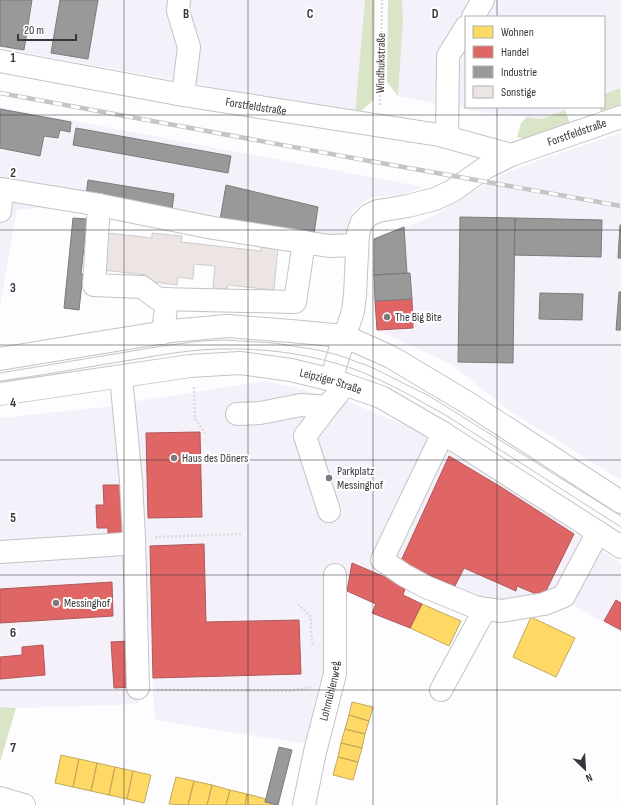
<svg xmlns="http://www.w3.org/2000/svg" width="621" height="805" font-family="'Sofia Sans Condensed',sans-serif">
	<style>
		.built { fill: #f5f1fa }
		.green { fill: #dae5c8 }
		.homes { fill: #ffd966; stroke: #c3a859 }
		.shops { fill: #e06666; stroke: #ae5859 }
		.industry { fill: #999; stroke: #7c7b7c }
		.building { fill: #ede5e4; stroke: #cecccb }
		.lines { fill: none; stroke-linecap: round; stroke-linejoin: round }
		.minor-casing { stroke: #c4c3c6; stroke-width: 24 }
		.major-casing { stroke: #c4c3c6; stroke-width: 24 }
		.path { stroke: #dbdadc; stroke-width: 2.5; stroke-dasharray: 2 2; stroke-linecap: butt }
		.minor { stroke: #fff; stroke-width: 22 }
		.major { stroke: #fff; stroke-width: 22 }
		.tram { stroke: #c5c5c6; stroke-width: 1 }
		.rail-casing { stroke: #c5c5c6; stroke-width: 4.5 }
		.rail { stroke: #fff; stroke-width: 3; stroke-dasharray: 9; stroke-linecap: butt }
		.grid { fill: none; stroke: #38363a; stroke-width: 1; stroke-opacity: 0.55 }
		.poi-dot { fill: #7d7b7f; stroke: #fff; stroke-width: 1.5 }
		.labels { text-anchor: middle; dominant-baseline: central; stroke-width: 4; stroke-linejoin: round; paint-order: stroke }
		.street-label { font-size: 12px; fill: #38363a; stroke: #fff }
		.poi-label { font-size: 12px; fill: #38363a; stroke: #fff; text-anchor: start }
		.grid-label { font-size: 13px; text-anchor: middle; font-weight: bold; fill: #38363a; stroke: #fff; stroke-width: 4; stroke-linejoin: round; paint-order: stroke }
	</style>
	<rect width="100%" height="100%" fill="#fdfcfe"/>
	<path class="built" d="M0,0h365l-10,113 -355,-65z
		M402,0h219v87l-17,7v-77h-138v90h106l-30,12 -61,-7 -83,-16 5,-74z
		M0,107l423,80 -18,7 -34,3 -19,14 -7,33 -276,-39 -52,5 -17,96z
		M621,133v347l-110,-68 -60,-48 -74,-34 -3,-55v-36l60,-23 42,-26 30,-17 31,-12z
		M265,381l77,18 69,29 84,50 126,85v70l-52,-31 -83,17 -134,-56 -7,42 -22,80 -17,59 -151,-24 -11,-164 -13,-154z
		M115,406l23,282v15l-25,2 -97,3 -16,-1v-289z"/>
	<path class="green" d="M365,0h10l-1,100 -12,10 -7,3z
		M388,0h14l1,22 -5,74 -11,-14z
		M620,88c1,5 1,13 0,18l-16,7 -3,-1 -2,-5h5v-13z
		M565,110l5,13 -41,17 -12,-3 4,-14 6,-6 15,2z
		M0,707l16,1 -16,54z"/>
	<path class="homes" d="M422,604l39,17 -12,25 -39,-18z
		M531,617l44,21 -19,39 -43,-20z
		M352,702l21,5 -4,14 -20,-6z
		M349,715l20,6 -4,13 -20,-5z
		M345,729l20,5 -3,14 -21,-5z
		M341,743l21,5 -4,14 -20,-5z
		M61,755l18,4 -6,28 -18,-4z
		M338,757l20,5 -5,18 -20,-5z
		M79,759l18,4 -6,28 -18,-4z
		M97,763l18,4 -6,28 -18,-4z
		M115,767l18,4 -6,28 -18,-4z
		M133,771l18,4 -7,28 -17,-4z
		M176,777l18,4 -6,24 -19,-1z
		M194,781l18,4 -5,20h-19z
		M212,785l18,5 -4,15h-19z
		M230,790l17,4 -2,11h-19z
		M247,794l19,5 -1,3 10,2v1h-30z"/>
	<path class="shops" d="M412,299l1,29 -36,2 -2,-29z
		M200,432l2,85 -54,1 -2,-85z
		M449,456l52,31 73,47 -31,63 -26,-11 -1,5 -52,-23 -9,18 -55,-23z
		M103,485h22l2,53h-19v-10h-11l-1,-23h8z
		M204,544l2,78 93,-2 2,54 -148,4 -3,-132z
		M352,563l54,23 -3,9 19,9 -12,24 -38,-15 4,-9 -29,-13z
		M112,582l1,34 -113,7v-34z
		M616,600l5,3v27l-17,-9z
		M130,641l3,46 -19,1 -3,-46z
		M43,645l2,30 -45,4v-22l22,-2v-8z"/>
	<path class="industry" d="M0,0h32l-8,50 -24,-4z
		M60,0h38l-10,59 -37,-6z
		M0,109l71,13 -1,10 -10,-2 -2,8 -14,-2 -4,20 -40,-8z
		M76,128l155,28 -3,17 -155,-28z
		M88,180l86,14 -2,16 -86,-14z
		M226,185l92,22 -4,27 -94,-14z
		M460,217l55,1 -2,145 -55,-1z
		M73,218l14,1 -6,55h2l-4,36 -15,-2z
		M515,218l87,2 -1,37 -87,-2z
		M620,225h1v33h-3z
		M404,227l3,46 -33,2v-36z
		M410,273l2,26 -37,2 -1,-26z
		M619,292h2v38h-5z
		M540,293l43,1 -1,26 -43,-1z
		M279,747l13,3 -14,55 -13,-3z"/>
	<path class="building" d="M107,233l45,5v-5l30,3 -1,6 80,9v-5l17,2 -4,42 -46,-5 -1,4 -14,-1 2,-22 -21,-2 -1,15 -15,-2 -1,8 -31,-4 1,-6 -44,-5z"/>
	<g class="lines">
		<g class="minor-casing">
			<g id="minor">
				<path d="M179,0l-1,11 11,36 -6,48"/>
				<path d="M473,17l10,-17"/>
				<path id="s1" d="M0,61l183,34 256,40 72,20"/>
				<path d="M447,137l1,-81 18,-29"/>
				<path d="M99,205l-5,80 48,2 16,12 137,3 9,-60"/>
				<path d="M0,211l2,-22 92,15 119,24 116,18 28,-1"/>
				<path d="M163,333l4,-34"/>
				<path d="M121,377l10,104 3,57 4,150"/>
				<path id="s2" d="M332,380l4,-17 17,-52 2,-16 3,-62 4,-11 7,-7 9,-4 30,-5 27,-7 17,-8 33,-23 26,-13 110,-38"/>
				<path d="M237,414l23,-1 41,-8 26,2"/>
				<path d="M443,433l-61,127 22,15 22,12 49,20 10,2 16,2 43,-7 20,-8 34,-64"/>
				<path d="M329,511l-24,-75 22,-29 10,-12 7,-11"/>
				<path d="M0,552l110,-7 24,-2"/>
				<path d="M441,690l44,-81"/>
				<path d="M0,798l24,7"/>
				<path id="s3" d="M304,805l11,-53 20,-78v-99"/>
			</g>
		</g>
		<g class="major-casing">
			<g id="major">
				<path d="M0,359l171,-28 56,-5 64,5 53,5 47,21 77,46 153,99"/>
				<path id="s4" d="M0,394l190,-28 50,-3 51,7 41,10 49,17 62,36 178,114"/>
			</g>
		</g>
		<path class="path" d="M380,105l2,-105
			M194,387l1,32 10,14
			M155,537l86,-3
			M298,604l13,13v16l2,13
			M157,690l133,1 20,-4"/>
		<use href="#minor" class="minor"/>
		<use href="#major" class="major"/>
		<path class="tram" d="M0,373l162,-27 39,-5 24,-1 49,3 44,7 20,5 33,12 60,30 190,119
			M0,381c46,-6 92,-15 137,-22 29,-5 58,-10 87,-10 37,-1 76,4 111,14 40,11 76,33 112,53l174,111"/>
		<g class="rail-casing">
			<path id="rail" d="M0,93l353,65 268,48"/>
		</g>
		<use href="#rail" class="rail"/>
	</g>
	<path class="grid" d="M124,0v805M248,0v805M373,0v805M497,0v17M497,107v698M0,115h621M0,230h621M0,345h621M0,460h621M0,575h621M0,690h621"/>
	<g class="poi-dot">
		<circle cx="387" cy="317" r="4"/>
		<circle cx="174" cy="458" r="4"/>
		<circle cx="329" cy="478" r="4"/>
		<circle cx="56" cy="603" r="4"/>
	</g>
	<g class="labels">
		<g class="street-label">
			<text transform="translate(381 63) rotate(-89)">Windhukstraße</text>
			<text stroke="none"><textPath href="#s1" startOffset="260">Forstfeldstraße</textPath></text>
			<text stroke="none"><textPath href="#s2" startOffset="398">Forstfeldstraße</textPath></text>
			<text stroke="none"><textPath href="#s4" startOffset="335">Leipziger Straße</textPath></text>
			<text stroke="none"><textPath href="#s3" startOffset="117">Lohmühlenweg</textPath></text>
		</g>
		<g class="poi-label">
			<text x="395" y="317">The Big Bite</text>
			<text x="182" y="458">Haus des Döners</text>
			<text x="337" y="471">Parkplatz<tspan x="337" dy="14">Messinghof</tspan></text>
			<text x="64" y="603">Messinghof</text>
		</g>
	</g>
	<g class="grid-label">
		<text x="186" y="18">B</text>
		<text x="310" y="18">C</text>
		<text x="435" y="18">D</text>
		<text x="13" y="62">1</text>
		<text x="13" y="177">2</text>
		<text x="13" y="292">3</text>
		<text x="13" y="407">4</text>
		<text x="13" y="522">5</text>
		<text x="13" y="637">6</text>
		<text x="13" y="752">7</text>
	</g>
	<rect x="465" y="16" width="140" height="92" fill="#ffffff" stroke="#afafb0"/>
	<rect x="473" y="26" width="20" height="12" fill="#ffd966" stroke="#afafb0"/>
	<text x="501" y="36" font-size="12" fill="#38363a">Wohnen</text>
	<rect x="473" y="46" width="20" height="12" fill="#e06666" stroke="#afafb0"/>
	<text x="501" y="56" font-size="12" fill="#38363a">Handel</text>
	<rect x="473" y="66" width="20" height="12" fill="#999999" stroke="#afafb0"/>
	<text x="501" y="76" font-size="12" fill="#38363a">Industrie</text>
	<rect x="473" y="86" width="20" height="12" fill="#ede5e4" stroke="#afafb0"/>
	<text x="501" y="96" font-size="12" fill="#38363a">Sonstige</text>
	<g transform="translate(585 769) rotate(155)" stroke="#ffffff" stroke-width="3" paint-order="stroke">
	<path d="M0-3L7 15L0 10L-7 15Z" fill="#38363a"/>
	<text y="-6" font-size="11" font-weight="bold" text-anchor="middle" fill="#38363a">N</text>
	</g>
	<path d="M18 34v6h58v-6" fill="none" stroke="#38363a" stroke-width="2"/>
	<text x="24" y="34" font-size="12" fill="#38363a" stroke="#ffffff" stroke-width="3" paint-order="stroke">20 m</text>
</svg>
